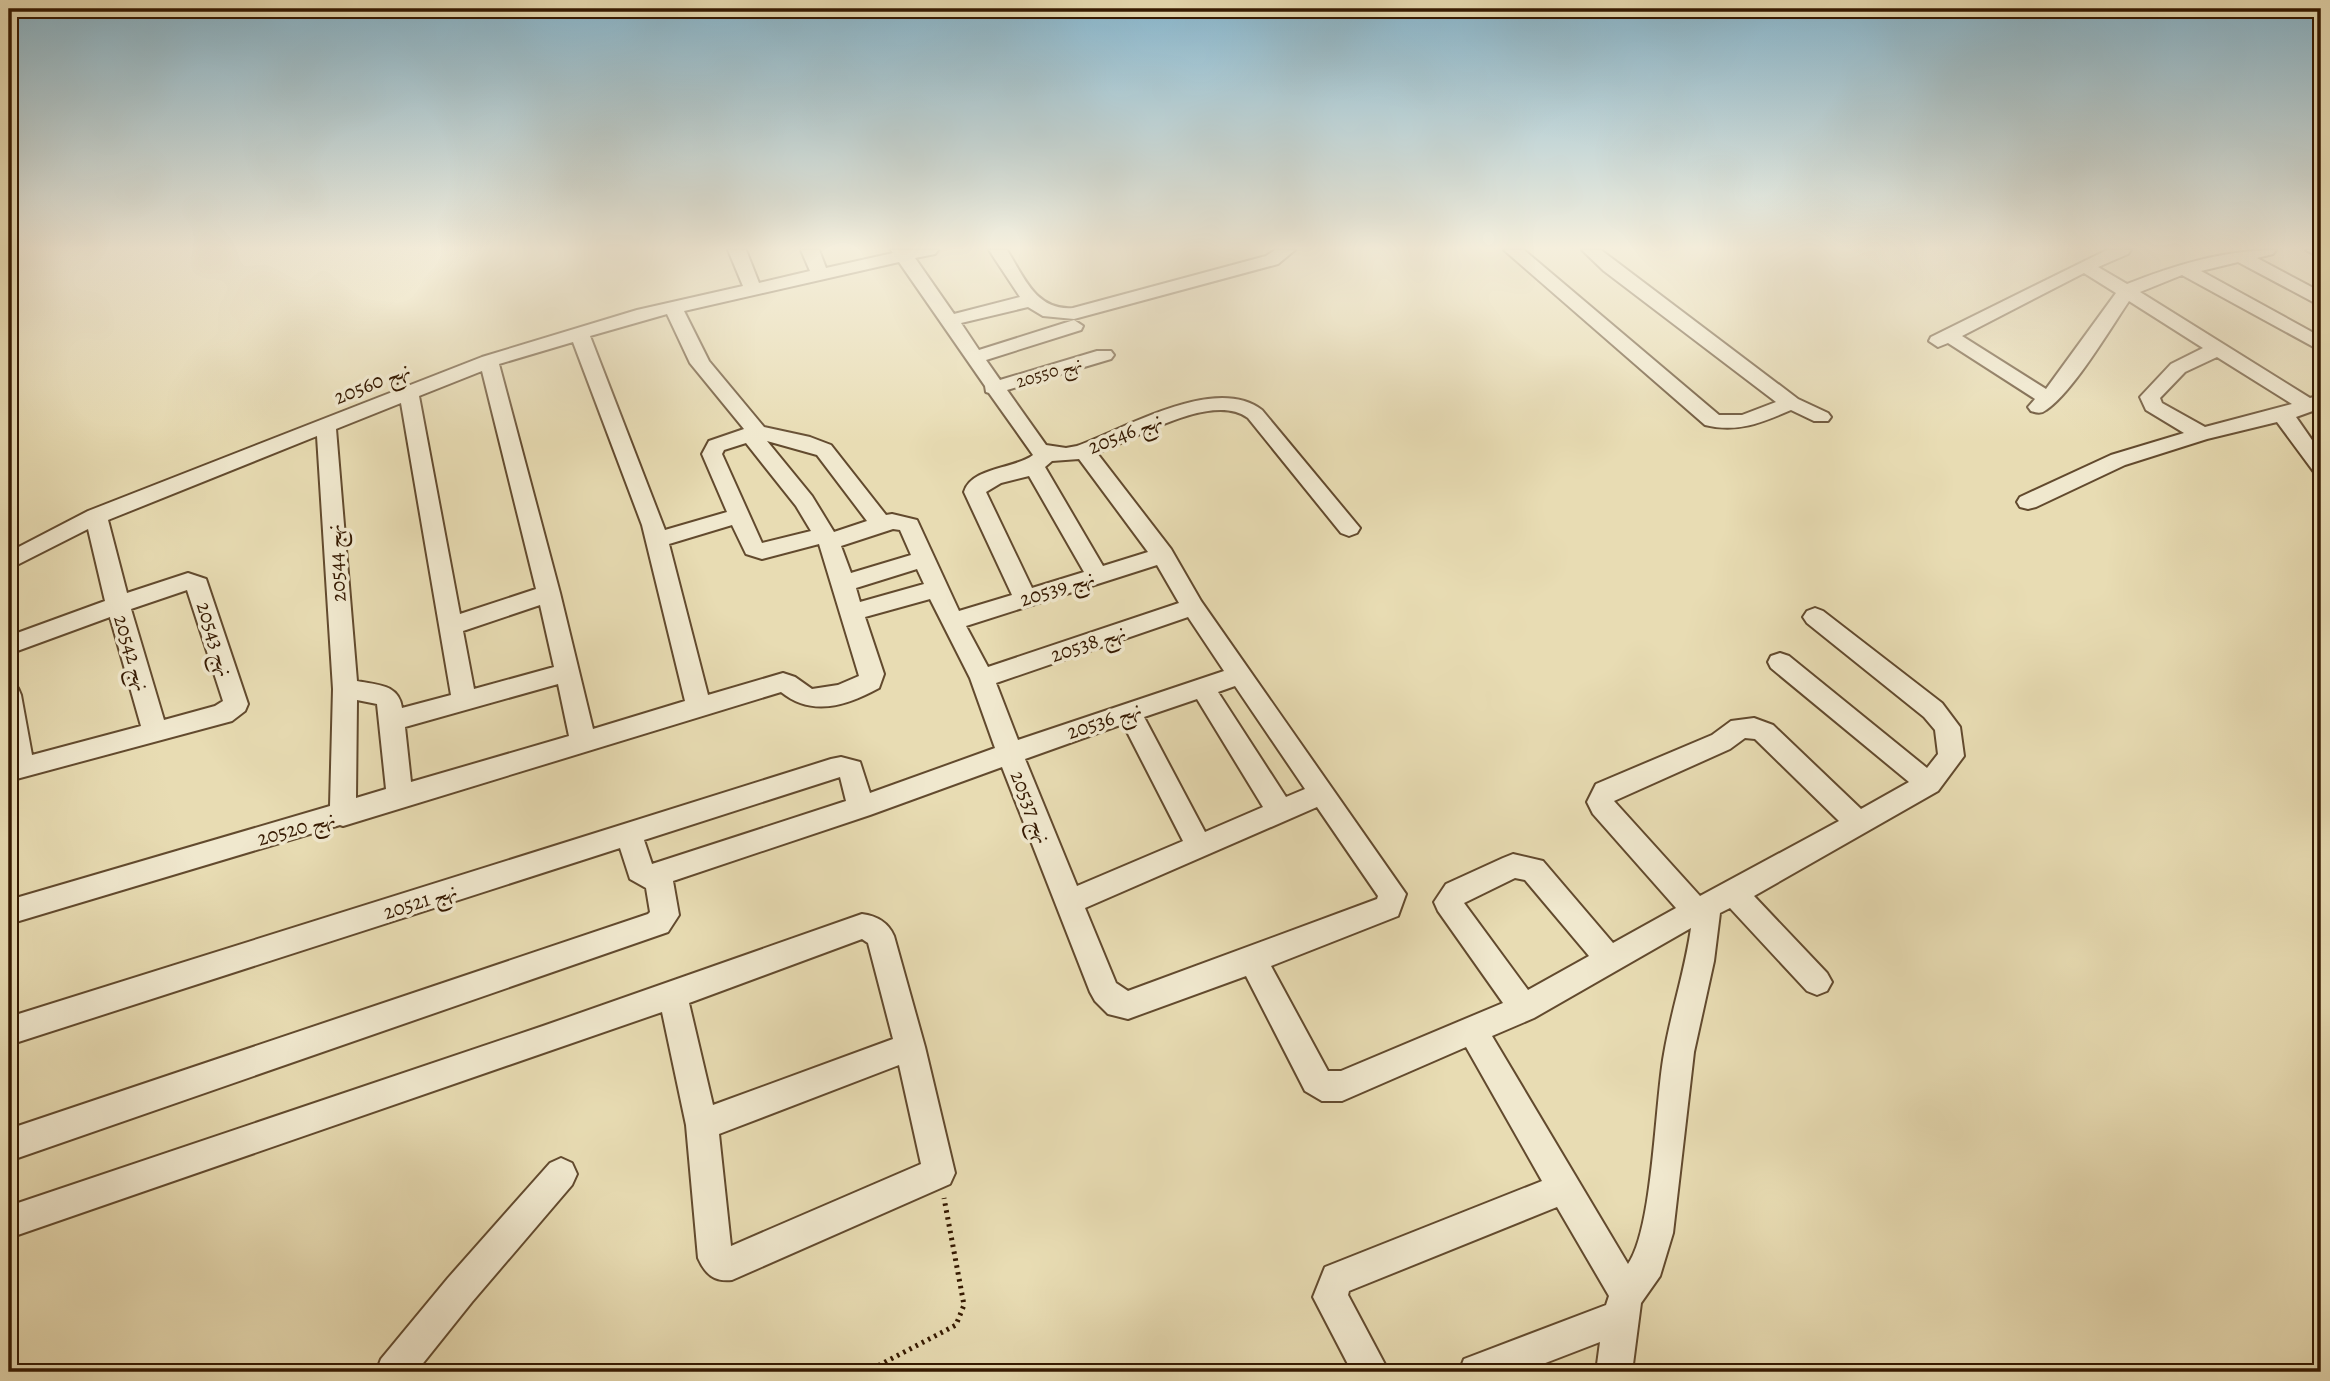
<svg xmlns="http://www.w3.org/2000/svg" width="2330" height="1381" font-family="Alegreya,Amiri,serif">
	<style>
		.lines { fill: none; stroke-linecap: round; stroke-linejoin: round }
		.street-casing { stroke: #624a2e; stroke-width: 4 }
		.path { stroke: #351901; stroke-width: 5; stroke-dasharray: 2.5 4.5; stroke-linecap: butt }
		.street { fill: #f0e8ce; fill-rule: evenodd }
		.labels { text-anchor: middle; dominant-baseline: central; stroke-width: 7; stroke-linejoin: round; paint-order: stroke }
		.far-street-label { font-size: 18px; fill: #351901; stroke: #f0e8ce }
		.street-label { font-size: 21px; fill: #351901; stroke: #f0e8ce }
	</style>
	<rect width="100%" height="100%" fill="#e8dcb3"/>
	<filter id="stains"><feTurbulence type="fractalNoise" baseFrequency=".00286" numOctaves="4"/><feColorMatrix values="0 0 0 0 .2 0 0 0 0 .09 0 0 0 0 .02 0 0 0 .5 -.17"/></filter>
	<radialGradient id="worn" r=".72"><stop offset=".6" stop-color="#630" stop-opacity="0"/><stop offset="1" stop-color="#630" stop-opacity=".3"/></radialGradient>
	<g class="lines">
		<g class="street-casing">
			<path id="street" d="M728,250h18l13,33 51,-12 -9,-21h18l7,18 67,-15 -2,-3h47l-3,4 -20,4 39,56 66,-17 -31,-47h18c17,27 29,61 66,58l193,-52 9,-6h20l-17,14 -204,55 -31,-3 -15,-9 -67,16 18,27 95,-30 9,6 -2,4 -95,30 14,20 97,-29h14l3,4 -3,4 -104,31 39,55 20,3 11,-2c48,-17 138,-72 185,-36l98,118 -3,5 -8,3 -8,-3 -93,-115c-36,-27 -114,22 -151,35l74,96 30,52 205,293 -8,22 -127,50 57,105h13l162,-68 -65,-92 -4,-9 12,-18 57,-26 10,-4 30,7 70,82 63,-35 -83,-94 -6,-12 9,-18 116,-49 19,-14 23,-3 19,7 88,84 48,-27 -138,-114 -3,-6 3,-6 9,-3 9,3 138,112 11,-14 -3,-24 -11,-13 -117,-94 -4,-6 4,-6 8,-3 8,3 119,92 18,24 4,29 -26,35 -184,105 73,77 5,9 -5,9 -10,4 -10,-4 -77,-83 -10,5 -6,48 -20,91 -21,181 -13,43 -19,27 -9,69h-36l4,-30 -78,30h-63l5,-13 142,-54 3,-9 -52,-89 -208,84 -1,4 41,77h-37l-39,-75 12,-30 217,-86 -76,-134 -124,54h-20l-17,-10 -59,-115 -118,43 -20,-5 -13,-13 -5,-9 -88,-225 -132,48 -197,66 6,34 -11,17 -659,229v-32l639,-215 2,-2 -4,-24 -16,-9 -10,-31 -611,197v-28l822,-258 10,-2 19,5 10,31 125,-45 -25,-70 -40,-79 -65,18 19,57 -5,14c-33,18 -67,29 -98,4l-438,134 -3,-1 -331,99v-24l321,-94 3,-117 -16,-253 -209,84 19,73 61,-20 18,6 42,125 -3,7 -13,10 -223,60v-95l9,2 3,7 11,60 109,-29 -31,-109 -101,37v-18l96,-35 -17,-72 -79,40v-17l79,-41 394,-154 155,-47 106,-24zM899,262l86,124 1,6 3,1 44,62c-18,14 -62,12 -69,37l48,103 -53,16 -42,-91 -25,-6 -6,1 -55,-70 -21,-8 -46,-10 -55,-66 -25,-50zM667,314l23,49 54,66 -35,12 -7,13 25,58 -62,18 -75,-194zM573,342l69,183 43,176 -92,28 -33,-136 -61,-229zM482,371l54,218 -76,25 -41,-218zM401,403l50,292 -49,13c-3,-24 -25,-23 -45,-27l-21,-252zM767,441l50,14 50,66 -33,11 -22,-36zM746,443l50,63 15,25 -49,12 -40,-89 2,-4zM1079,459l69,93 -45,14 -58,-99 7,-6zM1029,476l55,96 -52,16 -46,-96 15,-9zM732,525l14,29 16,5 57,-15 40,132 -21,9 -26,4 -17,-12 -12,-4 -75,22 -39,-151zM893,529l7,1 11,25 -60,18 -10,-27zM1157,565l22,38 -191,64 -22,-41zM917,569l7,15 -64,18 -4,-14zM187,590l36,111 -8,5 -51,14 -33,-111zM540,605l14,62 -80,22 -11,-58zM1188,617l36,54 -206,69 -22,-57zM558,684l11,52 -158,46 -6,-55zM1235,686l70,103 -19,8 -68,-105zM1197,699l66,108 -58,25 -61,-115zM357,700l20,4 9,85 -30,9zM1123,724l60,117 -106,45 -52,-127zM1745,738l10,1 84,82 -139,75 -86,-95 116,-52zM840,777l6,24 -194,63 -8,-24zM1317,807l61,89 -1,3 -249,92 -12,-8 -31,-75zM1515,878l10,2 64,76 -61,34 -64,-87zM1691,928c-6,43 -20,84 -27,126 -9,48 -11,175 -36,210l-136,-228 42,-18z
				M1504,250h20l195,165h23l34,-13 -172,-131 -22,-21h19l197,149 30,14 3,4 -3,4h-14l-23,-11c-30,13 -54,23 -86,15z
				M2107,250h24l-3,4 -30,13 29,17c48,-19 97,-34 149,-34l-3,4 -16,4 64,34v12l-6,-1 -77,-41 -37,9 120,66v14l-139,-76 -42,17 170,106 11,-3v13l-25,9 25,36v21l-7,-2 -37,-50 -70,17 -82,26 -89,42 -8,2 -8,-2 -3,-5 3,-5 91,-42 73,-22 -38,-23 -6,-13 31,-33 32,-16 -74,-47c-19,28 -57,92 -83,109 -5,4 -9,3 -15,1l-3,-4 7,-8 -87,-56 -10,4 -9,-6 2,-4zM2084,273l32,20 -70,96 -84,-53zM2217,357l75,47 -87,23 -43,-24 -2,-5 25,-26z
				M2306,250h15v8z
				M862,914c15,2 26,8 32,22l31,111 30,126 -5,11 -218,96c-18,2 -27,-6 -34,-22l-12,-133 -24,-113 -653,226v-32l534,-180zM862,939l6,4 25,96 -180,66 -24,-102zM899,1065l22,99 -190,82 -12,-112z
				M561,1158l11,5 5,11 -5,11 -100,117 -56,70h-40l5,-13 67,-81 102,-115z"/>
		</g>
		<path class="path" d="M866,1372l90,-47 8,-20 -20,-107"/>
		<use href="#street" class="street"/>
	</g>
	<linearGradient id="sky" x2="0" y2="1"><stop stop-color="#87b7cf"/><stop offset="0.56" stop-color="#f5efdd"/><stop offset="1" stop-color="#f5efdd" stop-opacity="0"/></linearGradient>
	<rect width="2330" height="443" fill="url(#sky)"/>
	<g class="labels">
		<g class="far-street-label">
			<text transform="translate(1049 372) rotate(-17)">نهج 20550</text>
		</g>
		<g class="street-label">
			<text transform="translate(372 383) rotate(-22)">نهج 20560</text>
			<text transform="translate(1125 433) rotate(-22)">نهج 20546</text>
			<text transform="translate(336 563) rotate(-94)">نهج 20544</text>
			<text transform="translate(1057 588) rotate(-18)">نهج 20539</text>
			<text transform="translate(215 639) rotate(72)">نهج 20543</text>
			<text transform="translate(1088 643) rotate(-19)">نهج 20538</text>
			<text transform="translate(132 653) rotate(73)">نهج 20542</text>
			<text transform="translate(1104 720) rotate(-19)">نهج 20536</text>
			<text transform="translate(1031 807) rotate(68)">نهج 20537</text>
			<text transform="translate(296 828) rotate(-16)">نهج 20520</text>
			<text transform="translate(420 901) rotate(-18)">نهج 20521</text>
		</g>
	</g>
	<rect width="2330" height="1381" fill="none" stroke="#e8dcb3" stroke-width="35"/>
	<rect x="10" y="10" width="2309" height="1360" fill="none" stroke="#351901" stroke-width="3.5"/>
	<rect x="18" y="18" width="2295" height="1346" fill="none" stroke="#351901" stroke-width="2"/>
	<rect width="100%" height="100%" filter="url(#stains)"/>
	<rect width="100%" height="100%" fill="url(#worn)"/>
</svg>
